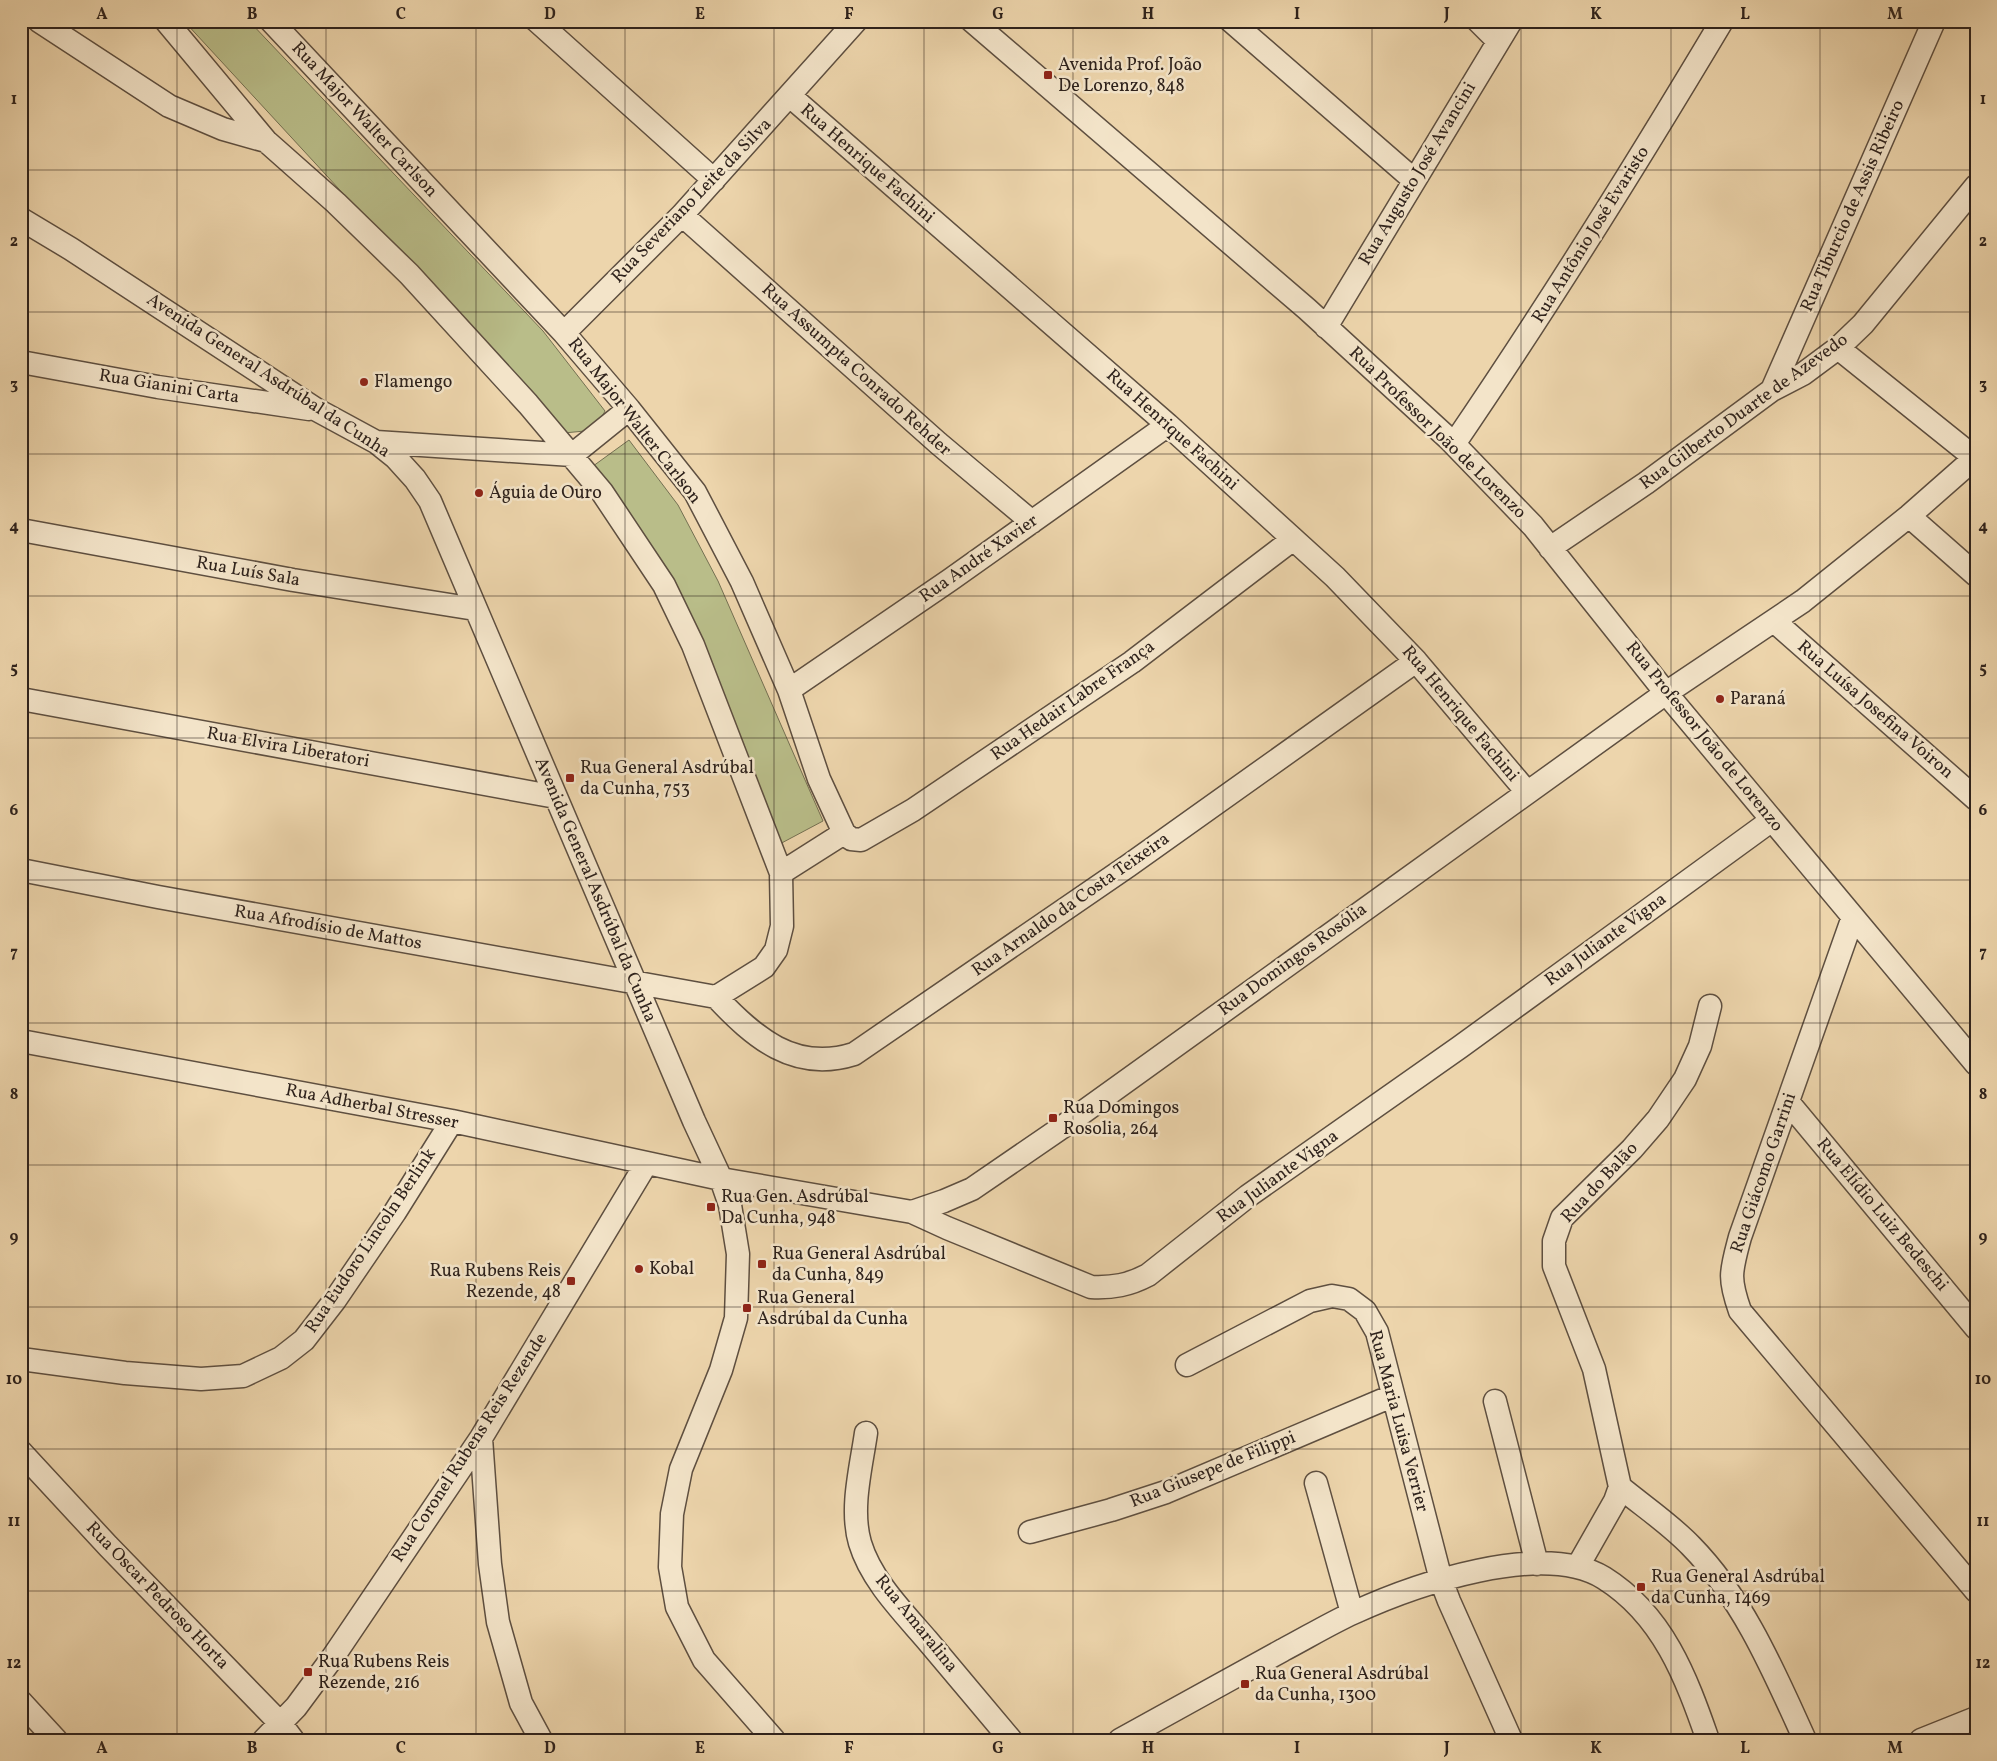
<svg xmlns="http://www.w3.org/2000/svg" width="1997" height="1761" font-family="Vollkorn,serif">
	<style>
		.green { fill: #b9bd89; stroke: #747052 }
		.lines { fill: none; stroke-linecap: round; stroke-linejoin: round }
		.minor-casing { stroke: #5e4f40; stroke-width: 25 }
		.minor { stroke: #f3e4c9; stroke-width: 22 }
		.grid { fill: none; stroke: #2e221c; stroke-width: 1; stroke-opacity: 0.55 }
		.poi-dot { fill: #8f2418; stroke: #f3e4c9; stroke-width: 2 }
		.labels { text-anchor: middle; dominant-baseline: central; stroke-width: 5; stroke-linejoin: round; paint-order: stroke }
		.poi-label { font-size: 18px; fill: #2e221c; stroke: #f3e4c9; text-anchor: start }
		.street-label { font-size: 18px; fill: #2e221c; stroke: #f3e4c9 }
		.neatline { fill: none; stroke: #2e221c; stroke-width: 2 }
		.grid-label { font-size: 16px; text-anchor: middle; font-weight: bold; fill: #2e221c }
	</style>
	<rect width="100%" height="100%" fill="#edd5ac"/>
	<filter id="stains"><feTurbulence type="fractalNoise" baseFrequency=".004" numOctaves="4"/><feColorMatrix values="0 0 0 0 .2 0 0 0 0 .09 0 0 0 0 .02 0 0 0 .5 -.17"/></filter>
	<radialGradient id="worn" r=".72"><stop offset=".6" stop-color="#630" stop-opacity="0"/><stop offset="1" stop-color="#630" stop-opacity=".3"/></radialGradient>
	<path class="green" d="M184,21h65l294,310 62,80 -10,19 -31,3z
		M629,440l49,65 40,76 105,240 -47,25 -110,-278 -77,-99z"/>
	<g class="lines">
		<g class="minor-casing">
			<path id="minor" d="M39,21l130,85 54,23 43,12
				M271,21l293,312 65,76 66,83 47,90 47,108 30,89 25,54 7,6 10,1 52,-30 219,-148 160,-122
				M537,21l177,159
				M972,21l335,288 143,131 83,86 133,167 310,371
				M1231,21l183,159
				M1478,21l20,20
				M790,96l378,329 167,152 81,84 111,131
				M682,215l256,228 94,79
				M21,219l50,30 246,161 59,32 20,16 19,21 15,22 264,620 27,58 9,26 8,49 -2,64 -15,52 -40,99 -9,45 -2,53 7,40 27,53 70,80
				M1326,327l185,-306
				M564,333l118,-118 174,-194
				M1838,348l137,110
				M21,362l137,25 151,22
				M1772,390l162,-369
				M376,442l196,13 57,-46
				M1454,444c94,-138 182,-279 268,-423
				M1909,516l67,59
				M21,530l272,50 182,29
				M1550,548l96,-65 126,-93 31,-16 35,-26 25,-24 113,-138
				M1774,621l202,178
				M789,690l161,-110 218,-155
				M21,699l535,98
				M21,870l137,27 558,100 48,-30 12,-17 6,-24 -1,-53 -88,-228 -29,-60 -62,-93 -74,-88 -119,-130 -73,-71 -70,-62 -100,-120
				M781,873l63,-40
				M1853,917l-113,320c-9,34 -12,40 0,74l236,280
				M716,997c38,40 78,76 138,57l274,-188 288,-205
				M21,1041l431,80 269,58 191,33 35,16 144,59c22,1 38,-2 57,-12l100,-79 212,-149 312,-227
				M1788,1102l188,226
				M912,1212l32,-11 28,-12 89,-61 605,-435 137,-92 106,-85 67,-59
				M21,1359l104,14 76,6 42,-3 38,-18 23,-18 31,-40 60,-88 57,-91
				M1187,1365l123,-64 22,-5 17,3 16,12 12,21 64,248 8,21 62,139
				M1495,1401l42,163
				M866,1433c-5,35 -16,76 -6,110 11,37 43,69 67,97 28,33 56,67 84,100
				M481,1438l9,126 8,58 23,81 20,37
				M21,1452l87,94 173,178 12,16
				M1316,1483l36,130
				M1620,1487l-26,-118 -40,-103v-25l8,-23 70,-69 26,-30 27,-40 15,-33 10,-40
				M1620,1487c23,19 50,37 71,59 53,54 83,126 114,194
				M1030,1532l81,-22 55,-18 226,-96
				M1578,1566l37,-65 5,-14
				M21,1702l35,38
				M264,1740l32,-33 37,-50 148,-219 165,-274
				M1120,1740c55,-30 109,-60 163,-90 23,-12 46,-26 70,-37 61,-28 189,-73 251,-35 59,37 82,99 104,162
				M1921,1740l55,-22"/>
		</g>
		<use href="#minor" class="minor"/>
	</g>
	<path class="grid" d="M177,21v1719M326,21v1719M476,21v1719M625,21v1719M774,21v1719M924,21v1719M1073,21v1719M1223,21v1719M1372,21v1719M1521,21v1719M1671,21v1719M1820,21v1719M21,170h1955M21,312h1955M21,454h1955M21,596h1955M21,738h1955M21,880h1955M21,1023h1955M21,1165h1955M21,1307h1955M21,1449h1955M21,1591h1955"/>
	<g class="poi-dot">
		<rect x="1043" y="70" width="10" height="10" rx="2.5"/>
		<circle cx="364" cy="382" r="5"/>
		<circle cx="479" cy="493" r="5"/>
		<circle cx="1720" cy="699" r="5"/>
		<rect x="565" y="773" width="10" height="10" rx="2.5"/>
		<rect x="1048" y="1113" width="10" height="10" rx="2.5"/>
		<rect x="706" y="1202" width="10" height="10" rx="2.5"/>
		<rect x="757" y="1259" width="10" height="10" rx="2.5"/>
		<circle cx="639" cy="1269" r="5"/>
		<rect x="566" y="1276" width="10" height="10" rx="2.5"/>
		<rect x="742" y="1303" width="10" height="10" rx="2.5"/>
		<rect x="1636" y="1582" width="10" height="10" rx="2.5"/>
		<rect x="303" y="1667" width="10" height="10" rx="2.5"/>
		<rect x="1240" y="1679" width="10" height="10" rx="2.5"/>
	</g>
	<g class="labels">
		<g class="poi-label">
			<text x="1058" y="65">Avenida Prof. João<tspan x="1058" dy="21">De Lorenzo, 848</tspan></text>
			<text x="374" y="382">Flamengo</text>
			<text x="489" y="493">Águia de Ouro</text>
			<text x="1730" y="699">Paraná</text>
			<text x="580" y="768">Rua General Asdrúbal<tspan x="580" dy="21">da Cunha, 753</tspan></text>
			<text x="1063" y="1108">Rua Domingos<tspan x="1063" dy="21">Rosolia, 264</tspan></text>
			<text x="721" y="1197">Rua Gen. Asdrúbal<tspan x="721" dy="21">Da Cunha, 948</tspan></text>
			<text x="772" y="1254">Rua General Asdrúbal<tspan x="772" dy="21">da Cunha, 849</tspan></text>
			<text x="649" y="1269">Kobal</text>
			<text x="561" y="1271" text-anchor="end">Rua Rubens Reis<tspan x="561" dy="21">Rezende, 48</tspan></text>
			<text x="757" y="1298">Rua General<tspan x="757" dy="21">Asdrúbal da Cunha</tspan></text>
			<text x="1651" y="1577">Rua General Asdrúbal<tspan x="1651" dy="21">da Cunha, 1469</tspan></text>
			<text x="318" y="1662">Rua Rubens Reis<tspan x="318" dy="21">Rezende, 216</tspan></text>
			<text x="1255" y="1674">Rua General Asdrúbal<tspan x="1255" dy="21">da Cunha, 1300</tspan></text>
		</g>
		<g class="street-label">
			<text transform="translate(364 120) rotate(47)">Rua Major Walter Carlson</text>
			<text transform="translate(867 164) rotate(41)">Rua Henrique Fachini</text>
			<text transform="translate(1418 174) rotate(-59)">Rua Augusto José Avancini</text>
			<text transform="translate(692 201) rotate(-46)">Rua Severiano Leite da Silva</text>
			<text transform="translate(1853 206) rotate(-66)">Rua Tiburcio de Assis Ribeiro</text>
			<text transform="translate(1591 235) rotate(-58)">Rua Antônio José Evaristo</text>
			<text transform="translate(856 370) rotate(42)">Rua Assumpta Conrado Rehder</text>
			<text transform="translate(268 376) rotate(33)">Avenida General Asdrúbal da Cunha</text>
			<text transform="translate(169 387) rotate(9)">Rua Gianini Carta</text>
			<text transform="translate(1744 412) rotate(-36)">Rua Gilberto Duarte de Azevedo</text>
			<text transform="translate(634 421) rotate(52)">Rua Major Walter Carlson</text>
			<text transform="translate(1172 430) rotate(42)">Rua Henrique Fachini</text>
			<text transform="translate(1437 433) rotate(44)">Rua Professor João de Lorenzo</text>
			<text transform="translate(979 559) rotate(-35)">Rua André Xavier</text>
			<text transform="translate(248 572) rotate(10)">Rua Luís Sala</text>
			<text transform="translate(1073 701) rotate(-35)">Rua Hedair Labre França</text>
			<text transform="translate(1875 710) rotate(41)">Rua Luísa Josefina Voiron</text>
			<text transform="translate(1460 714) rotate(50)">Rua Henrique Fachini</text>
			<text transform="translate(1704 737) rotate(51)">Rua Professor João de Lorenzo</text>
			<text transform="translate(288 748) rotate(10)">Rua Elvira Liberatori</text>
			<text transform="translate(595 890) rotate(67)">Avenida General Asdrúbal da Cunha</text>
			<text transform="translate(1071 905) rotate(-35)">Rua Arnaldo da Costa Teixeira</text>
			<text transform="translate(328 928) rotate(10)">Rua Afrodísio de Mattos</text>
			<text transform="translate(1606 940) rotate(-36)">Rua Juliante Vigna</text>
			<text transform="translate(1293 960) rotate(-36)">Rua Domingos Rosólia</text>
			<text transform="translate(372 1107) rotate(11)">Rua Adherbal Stresser</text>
			<text transform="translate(1764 1173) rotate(-71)">Rua Giácomo Garrini</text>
			<text transform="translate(1278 1177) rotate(-36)">Rua Juliante Vigna</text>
			<text transform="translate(1600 1183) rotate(-47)">Rua do Balão</text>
			<text transform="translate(1882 1215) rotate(50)">Rua Elídio Luiz Bedeschi</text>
			<text transform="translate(371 1241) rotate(-56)">Rua Eudoro Lincoln Berlink</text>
			<text transform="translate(1398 1421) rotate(75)">Rua Maria Luisa Verrier</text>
			<text transform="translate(470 1448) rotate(-57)">Rua Coronel Rubens Reis Rezende</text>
			<text transform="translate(1213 1470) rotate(-22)">Rua Giusepe de Filippi</text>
			<text transform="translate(157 1596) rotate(46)">Rua Oscar Pedroso Horta</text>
			<text transform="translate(916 1624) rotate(51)">Rua Amaralina</text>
		</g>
	</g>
	<rect width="1997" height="1761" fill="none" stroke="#edd5ac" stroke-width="55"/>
	<rect x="28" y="28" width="1942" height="1706" class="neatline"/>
	<g class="grid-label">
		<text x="102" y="19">A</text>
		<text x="252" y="19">B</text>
		<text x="401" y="19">C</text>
		<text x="550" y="19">D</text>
		<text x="700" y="19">E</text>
		<text x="849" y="19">F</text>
		<text x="998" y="19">G</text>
		<text x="1148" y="19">H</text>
		<text x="1297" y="19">I</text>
		<text x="1447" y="19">J</text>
		<text x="1596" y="19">K</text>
		<text x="1745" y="19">L</text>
		<text x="1895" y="19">M</text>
		<text x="14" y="104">1</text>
		<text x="1983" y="104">1</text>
		<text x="14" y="246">2</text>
		<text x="1983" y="246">2</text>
		<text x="14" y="389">3</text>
		<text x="1983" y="389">3</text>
		<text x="14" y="531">4</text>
		<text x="1983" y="531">4</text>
		<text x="14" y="673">5</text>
		<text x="1983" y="673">5</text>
		<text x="14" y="815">6</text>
		<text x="1983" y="815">6</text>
		<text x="14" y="957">7</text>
		<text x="1983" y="957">7</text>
		<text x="14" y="1099">8</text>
		<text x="1983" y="1099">8</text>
		<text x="14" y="1242">9</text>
		<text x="1983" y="1242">9</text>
		<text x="14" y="1384">10</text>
		<text x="1983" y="1384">10</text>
		<text x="14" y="1526">11</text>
		<text x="1983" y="1526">11</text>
		<text x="14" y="1668">12</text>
		<text x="1983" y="1668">12</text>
		<text x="102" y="1753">A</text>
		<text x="252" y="1753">B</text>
		<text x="401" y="1753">C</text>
		<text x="550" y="1753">D</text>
		<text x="700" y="1753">E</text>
		<text x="849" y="1753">F</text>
		<text x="998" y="1753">G</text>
		<text x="1148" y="1753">H</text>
		<text x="1297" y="1753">I</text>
		<text x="1447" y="1753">J</text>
		<text x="1596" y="1753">K</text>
		<text x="1745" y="1753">L</text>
		<text x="1895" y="1753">M</text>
	</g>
	<rect width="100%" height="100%" filter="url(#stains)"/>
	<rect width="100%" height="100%" fill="url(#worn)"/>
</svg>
